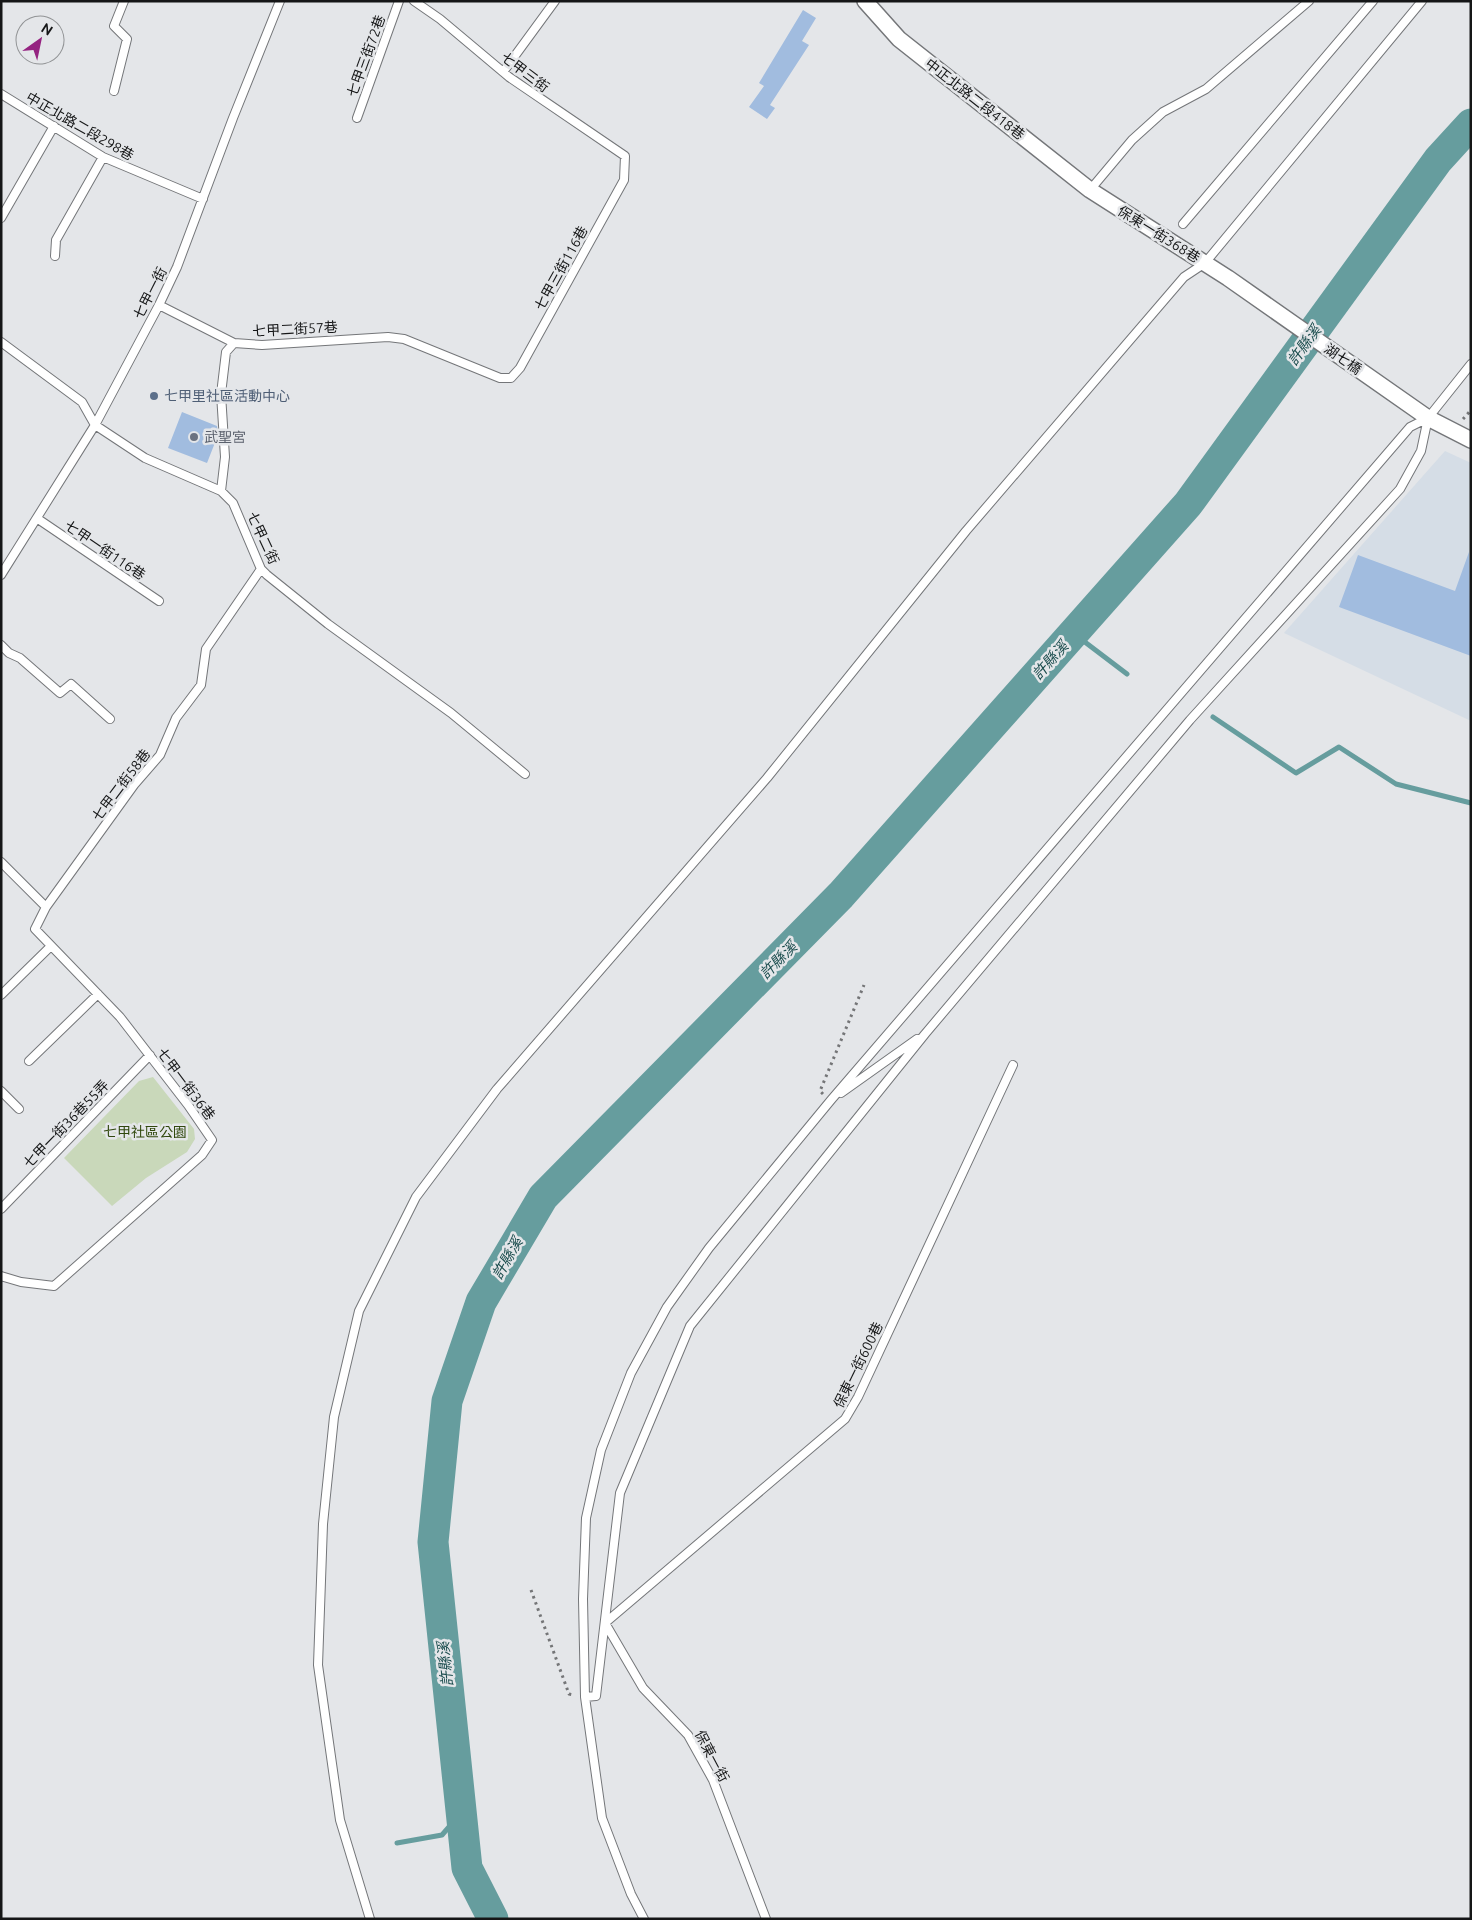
<svg xmlns="http://www.w3.org/2000/svg" width="1472" height="1920" font-family="Ubuntu,'Noto Sans TC',sans-serif">
	<style>
		.built { fill: #d5dde6 }
		.green { fill: #c9d8ba }
		.lines { fill: none; stroke-linecap: round; stroke-linejoin: round }
		.stream { stroke: #669d9e; stroke-width: 5 }
		.river { stroke: #669d9e; stroke-width: 31 }
		.building { fill: #a1bcdf }
		.service-casing { stroke: #747679; stroke-width: 10 }
		.minor-casing { stroke: #747679; stroke-width: 18 }
		.path { stroke: #747577; stroke-width: 3; stroke-dasharray: 2.5 4; stroke-linecap: butt }
		.service { stroke: #fff; stroke-width: 8 }
		.minor { stroke: #fff; stroke-width: 15 }
		.service-dot { fill: #5c6f8a; stroke: #e4e6e9; stroke-width: 2 }
		.worship-dot { fill: #6b7280; stroke: #e4e6e9; stroke-width: 2 }
		.labels { text-anchor: middle; dominant-baseline: central; stroke-width: 5; stroke-linejoin: round; paint-order: stroke }
		.street-label { font-size: 14px; fill: #151617; stroke: #e4e6e9 }
		.service-label { font-size: 14px; fill: #4e5e75; stroke: #e4e6e9; text-anchor: start }
		.worship-label { font-size: 14px; fill: #5b616d; stroke: #e4e6e9; text-anchor: start }
		.park-label { font-size: 14px; fill: #30480d; stroke: #e4e6e9 }
		.water-label { font-size: 15px; font-style: italic; fill: #1a4c4d; stroke: #e4e6e9 }
	</style>
	<rect width="100%" height="100%" fill="#e4e6e9"/>
	<path class="built" d="M1445,451l26,12v258l-187,-88z"/>
	<path class="green" d="M153,1077l41,52 1,10 -8,13 -41,26 -34,28 -48,-48 75,-77z"/>
	<g class="lines">
		<path class="stream" d="M1073,633l54,41
			M1213,717l83,56 43,-26 57,37 75,19
			M397,1843l45,-8 19,-22"/>
		<path class="river" d="M493,1919l-26,-51 -34,-326 14,-141 34,-99 62,-105 298,-302 347,-391 250,-344 33,-36"/>
	</g>
	<path class="building" d="M803,10l13,8 -14,23 7,4 -39,60 5,3 -8,11 -18,-12 15,-21 -5,-3z
		M182,412l35,14 1,9 -11,28 -39,-15z
		M1469,552l2,104 -132,-49 19,-52 97,36z"/>
	<g class="lines">
		<g class="service-casing">
			<path id="service" d="M503,72l52,-71
				M114,91l13,-52 -13,-13 10,-25
				M1,94l102,63 100,42
				M357,118l42,-117
				M1090,190l42,-50 31,-28 43,-23 103,-88
				M1,218l53,-92
				M1183,224l190,-223
				M55,256l1,-16 47,-83
				M159,305l75,38
				M1,342l81,60 13,23 50,33 76,33 12,12 28,66 6,6 61,49 123,89 74,61
				M221,491l4,-34 -4,-63 5,-42 8,-9 28,2 126,-8 16,2 96,39h11l9,-10 104,-188 1,-24 -116,-79 -69,-58 -26,-18
				M38,519l121,82
				M1,575l94,-150 64,-120 18,-38 56,-149 47,-117
				M1,645l8,8 11,5 40,35 11,-9 39,35
				M1,862l45,45
				M1,995l50,-49
				M29,1061l69,-67
				M1,1091l18,18
				M841,1093l76,-54
				M1,1209l149,-154
				M1,1276l20,6 33,4 148,-131 10,-15 -24,-35 -68,-88 -85,-88 11,-22 88,-122 26,-30 16,-37 25,-33 5,-36 55,-80
				M585,1697l11,-1 24,-203 70,-167 235,-292 265,-314 210,-231 21,-38 7,-33
				M370,1919l-30,-99 -22,-155 5,-141 11,-107 25,-106 57,-114 81,-108 270,-311 199,-247 218,-254 21,-14 217,-262
				M644,1919l-13,-25 -29,-76 -17,-121 -2,-98 3,-81 15,-68 30,-77 36,-66 42,-59 122,-148 579,-673 18,-9 43,-54
				M766,1919l-53,-139 -25,-45 -45,-47 -38,-65 240,-204 13,-22 155,-332"/>
		</g>
		<g class="minor-casing">
			<path id="minor" d="M865,1l34,38 191,151 138,88 200,140 43,22"/>
		</g>
		<path class="path" d="M1463,419l8,-9
			M823,1094l-3,-3 44,-106
			M531,1590l38,104 5,1"/>
		<use href="#service" class="service"/>
		<use href="#minor" class="minor"/>
	</g>
	<circle class="service-dot" cx="154" cy="396" r="5"/>
	<circle class="worship-dot" cx="194" cy="437" r="5"/>
	<g class="labels">
		<g class="street-label">
			<text transform="translate(366 56) rotate(-70)">七甲三街72巷</text>
			<text transform="translate(525 72) rotate(37)">七甲三街</text>
			<text transform="translate(975 99) rotate(38)">中正北路二段418巷</text>
			<text transform="translate(80 126) rotate(30)">中正北路二段298巷</text>
			<text transform="translate(1159 234) rotate(32)">保東一街368巷</text>
			<text transform="translate(561 268) rotate(-61)">七甲三街116巷</text>
			<text transform="translate(150 293) rotate(-63)">七甲一街</text>
			<text transform="translate(295 329) rotate(-3)">七甲二街57巷</text>
			<text transform="translate(1343 359) rotate(35)">湖七橋</text>
			<text transform="translate(263 538) rotate(65)">七甲二街</text>
			<text transform="translate(105 550) rotate(34)">七甲一街116巷</text>
			<text transform="translate(121 785) rotate(-53)">七甲二街58巷</text>
			<text transform="translate(186 1084) rotate(53)">七甲一街36巷</text>
			<text transform="translate(66 1124) rotate(-46)">七甲一街36巷55弄</text>
			<text transform="translate(858 1365) rotate(-64)">保東一街600巷</text>
			<text transform="translate(712 1756) rotate(62)">保東一街</text>
		</g>
		<g class="service-label">
			<text x="164" y="396">七甲里社區活動中心</text>
		</g>
		<g class="worship-label">
			<text x="204" y="437">武聖宮</text>
		</g>
		<g class="park-label">
			<text x="145" y="1132">七甲社區公園</text>
		</g>
		<g class="water-label">
			<text transform="translate(1304 345) rotate(-54)">許縣溪</text>
			<text transform="translate(1050 660) rotate(-48)">許縣溪</text>
			<text transform="translate(778 960) rotate(-45)">許縣溪</text>
			<text transform="translate(507 1258) rotate(-60)">許縣溪</text>
			<text transform="translate(445 1664) rotate(-96)">許縣溪</text>
		</g>
	</g>
	<rect width="1472" height="1920" fill="none" stroke="#151617" stroke-width="5"/>
	<g transform="translate(40 40) rotate(33)"><circle r="24" fill="#e4e6e9" stroke="#919395"/>
	<path d="M0-4L9 19L0 12L-9 19Z" fill="#952381"/>
	<text y="-8" font-size="14" font-weight="bold" text-anchor="middle" fill="#151617">N</text>
	</g>
</svg>
